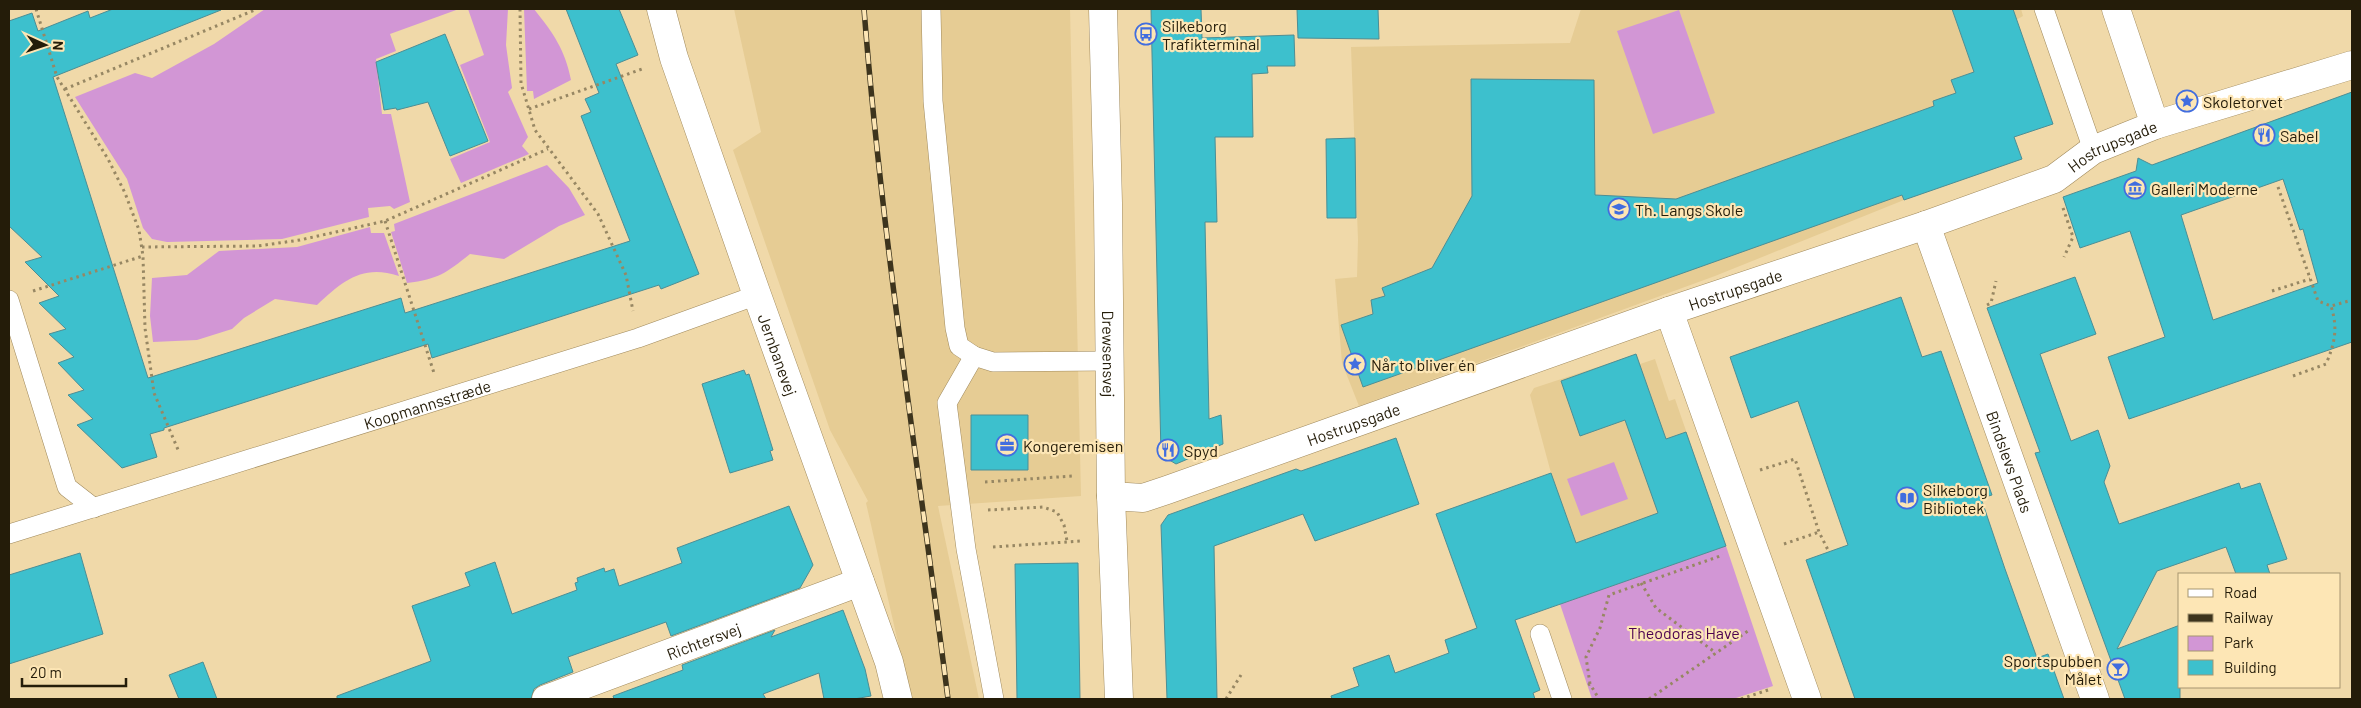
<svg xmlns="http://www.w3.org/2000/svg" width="2361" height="708" font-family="Barlow,sans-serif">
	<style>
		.built { fill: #e6cc94 }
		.green { fill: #d296d5 }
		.building { fill: #3dc0cd; stroke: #4c8e95; fill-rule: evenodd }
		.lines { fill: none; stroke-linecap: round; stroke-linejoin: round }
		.lane-casing { stroke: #a08a5d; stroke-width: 20 }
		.street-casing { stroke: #a08a5d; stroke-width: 29 }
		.path { stroke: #978763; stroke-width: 3; stroke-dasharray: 2.5 4; stroke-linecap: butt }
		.lane { stroke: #fff; stroke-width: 19 }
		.street { stroke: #fff; stroke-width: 28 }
		.rail-casing { stroke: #3d341d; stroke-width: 5.5 }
		.rail { stroke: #fde6b5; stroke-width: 4; stroke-dasharray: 11; stroke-linecap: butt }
		.labels { text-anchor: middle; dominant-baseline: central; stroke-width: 4.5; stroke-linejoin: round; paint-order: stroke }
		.poi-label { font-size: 16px; fill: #241c09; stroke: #fde6b5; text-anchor: start }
		.street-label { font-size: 16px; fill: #241c09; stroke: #fde6b5 }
		.park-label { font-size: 16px; fill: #4b0150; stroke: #fde6b5 }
	</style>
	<rect width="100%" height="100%" fill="#f0d9a9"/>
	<path class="built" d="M734,9h336l11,487 -143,10 41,193h-68l-45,-196 2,-2 -38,-71 -97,-280 28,-18z
		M1581,9h440l2,7 -7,4 37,104 -39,13 8,22 -118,41 -189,76 -356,130 -17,-43 -7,-84 22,-2 1,-37 -7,-193 219,-4z
		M1637,354l3,10 15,-5 14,42 6,-2 51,147 -133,47 -42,-120 -21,-78 4,-7z"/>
	<path class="green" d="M265,9h194l-69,25 6,17 -20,8 6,55h9l19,88 -16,7 -4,-3 -22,2 1,9 -87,22 -115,3 -15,-3 -9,-11 -16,-49 -52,-82 60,-24 17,5 62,-34z
		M468,9h40l-2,36 6,43 -4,4 20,45 -6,9 7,8 -68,29 -11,-24 40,-17 -30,-77 24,-10z
		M524,9h10c19,24 31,40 37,71l-37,19 -1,-8h-6z
		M1679,10l36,103 -62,21 -36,-103z
		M547,165l22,23 16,27 -26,11 -55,33 -34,-5c-24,19 -31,25 -63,29l-16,-51 4,-1 -1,-7z
		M370,227l1,6h13l15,43c-37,-12 -56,5 -82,29l-42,-6 -31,19 -12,11 -35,11 -44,2 -3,-26 2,-38 35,-3 32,-24 78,-4z
		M1614,462l14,37 -47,17 -14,-37z
		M1726,546l47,140 -40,13h-141l-32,-95z"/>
	<path class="building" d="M113,9l108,1 -168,67 95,301 253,-80 4,15 225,-72 -49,-125 10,-4 -6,-13 14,-6 -33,-84h53l19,46 -22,9 83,210 -38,15 -2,-4 -227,73 -4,-14 -264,84v2l-14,4 7,23 -35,11 -45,-43 16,-6 -25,-24 16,-5 -26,-27 16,-6 -25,-23 17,-5 -27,-26 20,-7 -34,-34 17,-5 -33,-31v-205l23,-8 6,18 50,-20 2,7z
		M1151,9h50l1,29 92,-3 1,31h-28l1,7 -16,1 1,63h-38l2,85h-12l4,197 12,-4 2,29 -47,20 -15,-9z
		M1297,9h81l1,30 -81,-1z
		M1952,9h61l40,115 -39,13 8,22 -118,41 -2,-5 -539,192 -22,-62 32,-11 -2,-14 14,-4 -3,-8 50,-20 40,-72 -1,-117 123,1 1,115 81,4 258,-93 -1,-5 23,-8 -5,-13 23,-8z
		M445,34l43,107 -38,15 -22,-54 -31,8 -1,-2 -12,2 -8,-48z
		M2352,92v250l-223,77 -21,-62 57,-20 -35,-106 -50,17 -17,-51 73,-26 2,-13 14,7zM2283,179l17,51 3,-1 15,54 -105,37 -32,-105z
		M1355,138l1,80h-29l-1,-79z
		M2075,277l21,57 -56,20 31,87 27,-11 12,36 -6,16 15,42 120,-41 2,6 19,-6 27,76 -20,6 3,9h-34l-10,-27 -69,24 -40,78 63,-24v74h-55l-90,-246 5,-1 -53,-144z
		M1901,297l21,60 19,-6 51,144 -11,3 24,71 32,89 11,-4 16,45h-209l-49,-139 42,-15 -50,-144 -47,17 -21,-61z
		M1636,354l30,85 20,-7 40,114 -211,74 25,70 -7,3 2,6h-203l-1,-3 28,-10 -6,-18 36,-13 6,18 54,-20 -4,-13 32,-12 -41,-114 115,-41 25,70 82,-30 -33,-93 -45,16 -19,-55z
		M744,370l2,5 3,-1 8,25 16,51 -3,1 3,9 -43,13 -28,-89z
		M971,415h57v55h-57z
		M1396,438l23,66 -104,37 -12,-27 -89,32 3,153h-50l-6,-174 7,-10 128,-46 5,2z
		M789,506l24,59 -13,23 -129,48 -5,-14 -98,35 5,15 -33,13 -6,4 -3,10h-194v-3l94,-35 -19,-55 58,-20 -5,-13 30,-11 17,52 65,-24 -2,-7 3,-1 -1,-4 27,-10 1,4 9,-3 5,17 63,-23 -5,-15z
		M80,553l23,81 -94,30v-89z
		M1078,563l2,136h-63l-2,-135z
		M843,610l22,59 6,27 -17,3h-30l-5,-26 -56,21 3,5h-152l-1,-3 70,-26 -1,-5 93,-35 -4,7z
		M203,662l14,37h-38l-10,-24z"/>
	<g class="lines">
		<g class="lane-casing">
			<g id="lane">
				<path d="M931,9l2,92 22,227 4,18 15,10 19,6 117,-1"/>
				<path d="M2044,9l49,141"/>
				<path d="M9,300l58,187 27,21"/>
				<path d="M974,356l-27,47 19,146 28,150"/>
				<path id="s1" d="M9,534l629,-196 119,-43"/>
				<path d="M1540,634l22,65"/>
			</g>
		</g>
		<g class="street-casing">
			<g id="street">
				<path id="s2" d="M661,9l13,49 83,237 132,367 9,37"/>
				<path id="s3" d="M1103,9l5,194 3,293 8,203"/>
				<path d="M2116,9l39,116"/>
				<path id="s4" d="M1926,225l169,474"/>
				<path d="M1669,311l138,388"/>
				<path id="s5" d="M1111,496l32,2 24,-8 502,-179 257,-86 128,-46 39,-29 62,-25 197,-60"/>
				<path id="s6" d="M546,699l314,-117"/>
			</g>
		</g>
		<path class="path" d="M36,9l21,68 51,82 17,34 14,37 4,26 2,72 9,65 25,59
			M520,9l1,74 14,47 63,84 28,61 7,36
			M65,89l192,-80
			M529,109l116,-41
			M2278,187l40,114 13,5 21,-6
			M2063,208l10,29 -9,20
			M385,221l49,152
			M142,247l116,-1 42,-6 85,-19 163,-72
			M33,291l110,-35
			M2272,291l38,-12
			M1987,305l4,-2 5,-22
			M2293,376l33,-12c9,-21 12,-36 5,-58
			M1760,470l35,-11 24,73 10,20
			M985,482l87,-6
			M988,510l55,-3 14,5 7,13 3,16
			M1784,544l35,-12
			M993,547l88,-6
			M1641,583l15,25 60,45
			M1590,684l-4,-27 14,-29 9,-33 114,-40
			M1588,685l2,-1 9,15
			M1226,699l15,-24
			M1649,699l99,-68
			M1741,699l30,-10"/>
		<use href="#lane" class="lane"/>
		<use href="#street" class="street"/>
		<g class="rail-casing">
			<path id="rail" d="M864,9c18,231 55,460 84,690"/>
		</g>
		<use href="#rail" class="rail"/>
	</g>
	<defs>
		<g id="bus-ring" transform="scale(1.125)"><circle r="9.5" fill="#fde6b5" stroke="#416ddf" stroke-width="1.5"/><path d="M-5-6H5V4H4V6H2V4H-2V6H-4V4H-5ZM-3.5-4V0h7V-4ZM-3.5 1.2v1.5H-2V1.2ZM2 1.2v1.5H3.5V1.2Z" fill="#416ddf"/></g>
		<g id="sight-ring" transform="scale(1.125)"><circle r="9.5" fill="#fde6b5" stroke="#416ddf" stroke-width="1.5"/><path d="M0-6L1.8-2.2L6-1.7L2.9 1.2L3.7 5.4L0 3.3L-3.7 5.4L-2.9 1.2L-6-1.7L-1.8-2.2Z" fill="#416ddf"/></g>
		<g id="restaurant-ring" transform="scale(1.125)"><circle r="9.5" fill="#fde6b5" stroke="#416ddf" stroke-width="1.5"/><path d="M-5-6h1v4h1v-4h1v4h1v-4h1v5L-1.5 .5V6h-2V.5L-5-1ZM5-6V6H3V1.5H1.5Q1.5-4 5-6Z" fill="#416ddf"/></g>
		<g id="museum-ring" transform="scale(1.125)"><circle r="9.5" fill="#fde6b5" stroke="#416ddf" stroke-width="1.5"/><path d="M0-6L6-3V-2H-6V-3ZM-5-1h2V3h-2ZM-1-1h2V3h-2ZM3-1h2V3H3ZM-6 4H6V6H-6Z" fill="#416ddf"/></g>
		<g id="school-ring" transform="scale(1.125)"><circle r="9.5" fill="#fde6b5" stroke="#416ddf" stroke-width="1.5"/><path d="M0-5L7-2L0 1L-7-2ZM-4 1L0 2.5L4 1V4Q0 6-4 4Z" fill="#416ddf"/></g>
		<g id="office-ring" transform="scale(1.125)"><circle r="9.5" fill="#fde6b5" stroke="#416ddf" stroke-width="1.5"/><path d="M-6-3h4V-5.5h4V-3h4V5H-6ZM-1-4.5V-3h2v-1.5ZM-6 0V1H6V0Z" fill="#416ddf"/></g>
		<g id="library-ring" transform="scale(1.125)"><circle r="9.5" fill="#fde6b5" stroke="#416ddf" stroke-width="1.5"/><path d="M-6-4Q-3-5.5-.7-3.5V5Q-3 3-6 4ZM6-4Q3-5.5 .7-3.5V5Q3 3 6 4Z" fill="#416ddf"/></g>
		<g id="bar-ring" transform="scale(1.125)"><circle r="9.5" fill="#fde6b5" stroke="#416ddf" stroke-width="1.5"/><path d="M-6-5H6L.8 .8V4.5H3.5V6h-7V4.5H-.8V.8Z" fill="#416ddf"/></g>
	</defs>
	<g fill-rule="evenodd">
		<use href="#bus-ring" x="1146" y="34"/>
		<use href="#sight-ring" x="2187" y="101"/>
		<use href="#restaurant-ring" x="2264" y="135"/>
		<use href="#museum-ring" x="2135" y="188"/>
		<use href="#school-ring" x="1619" y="209"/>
		<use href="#sight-ring" x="1355" y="364"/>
		<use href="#office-ring" x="1007" y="445"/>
		<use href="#restaurant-ring" x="1168" y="450"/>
		<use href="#library-ring" x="1907" y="498"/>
		<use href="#bar-ring" x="2118" y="669"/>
	</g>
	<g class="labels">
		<g class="poi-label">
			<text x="1162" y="25">Silkeborg<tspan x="1162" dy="18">Trafikterminal</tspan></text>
			<text x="2203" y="101">Skoletorvet</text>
			<text x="2280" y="135">Sabel</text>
			<text x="2151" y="188">Galleri Moderne</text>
			<text x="1635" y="209">Th. Langs Skole</text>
			<text x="1371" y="364">Når to bliver én</text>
			<text x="1023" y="445">Kongeremisen</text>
			<text x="1184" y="450">Spyd</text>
			<text x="1923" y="489">Silkeborg<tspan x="1923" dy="18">Bibliotek</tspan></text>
			<text x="2102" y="660" text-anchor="end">Sportspubben<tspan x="2102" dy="18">Målet</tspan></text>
		</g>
		<g class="street-label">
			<text stroke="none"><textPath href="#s5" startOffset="1065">Hostrupsgade</textPath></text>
			<text stroke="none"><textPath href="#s5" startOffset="660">Hostrupsgade</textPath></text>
			<text stroke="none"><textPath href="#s2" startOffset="365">Jernbanevej</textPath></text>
			<text stroke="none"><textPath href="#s3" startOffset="345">Drewsensvej</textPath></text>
			<text stroke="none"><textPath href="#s1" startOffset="438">Koopmannsstræde</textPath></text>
			<text stroke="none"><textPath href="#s5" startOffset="255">Hostrupsgade</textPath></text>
			<text stroke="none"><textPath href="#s4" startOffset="251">Bindslevs Plads</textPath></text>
			<text stroke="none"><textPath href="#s6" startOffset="168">Richtersvej</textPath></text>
		</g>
		<g class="park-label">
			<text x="1684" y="632">Theodoras Have</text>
		</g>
	</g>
	<rect width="2361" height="708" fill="none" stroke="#241c09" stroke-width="20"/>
	<rect x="2178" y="573" width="162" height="115" fill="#fde6b5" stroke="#a69570"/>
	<rect x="2188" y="589" width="25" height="8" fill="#ffffff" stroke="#a69570"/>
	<text x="2224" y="598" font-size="15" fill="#241c09">Road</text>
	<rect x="2188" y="614" width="25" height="8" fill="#3d341d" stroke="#a69570"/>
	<text x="2224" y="623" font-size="15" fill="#241c09">Railway</text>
	<rect x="2188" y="636" width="25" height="15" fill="#d296d5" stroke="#a69570"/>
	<text x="2224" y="648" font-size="15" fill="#241c09">Park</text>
	<rect x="2188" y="660" width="25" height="15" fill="#3dc0cd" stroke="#a69570"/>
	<text x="2224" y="673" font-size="15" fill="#241c09">Building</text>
	<g transform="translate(45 45) rotate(93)" stroke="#fde6b5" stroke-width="4" paint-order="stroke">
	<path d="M0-4L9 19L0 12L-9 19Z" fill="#241c09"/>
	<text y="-8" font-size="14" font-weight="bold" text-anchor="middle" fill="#241c09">N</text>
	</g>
	<path d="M22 678v8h104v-8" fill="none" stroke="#241c09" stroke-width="2.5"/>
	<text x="30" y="678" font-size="15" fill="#241c09" stroke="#fde6b5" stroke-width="4" paint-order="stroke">20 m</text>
</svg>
